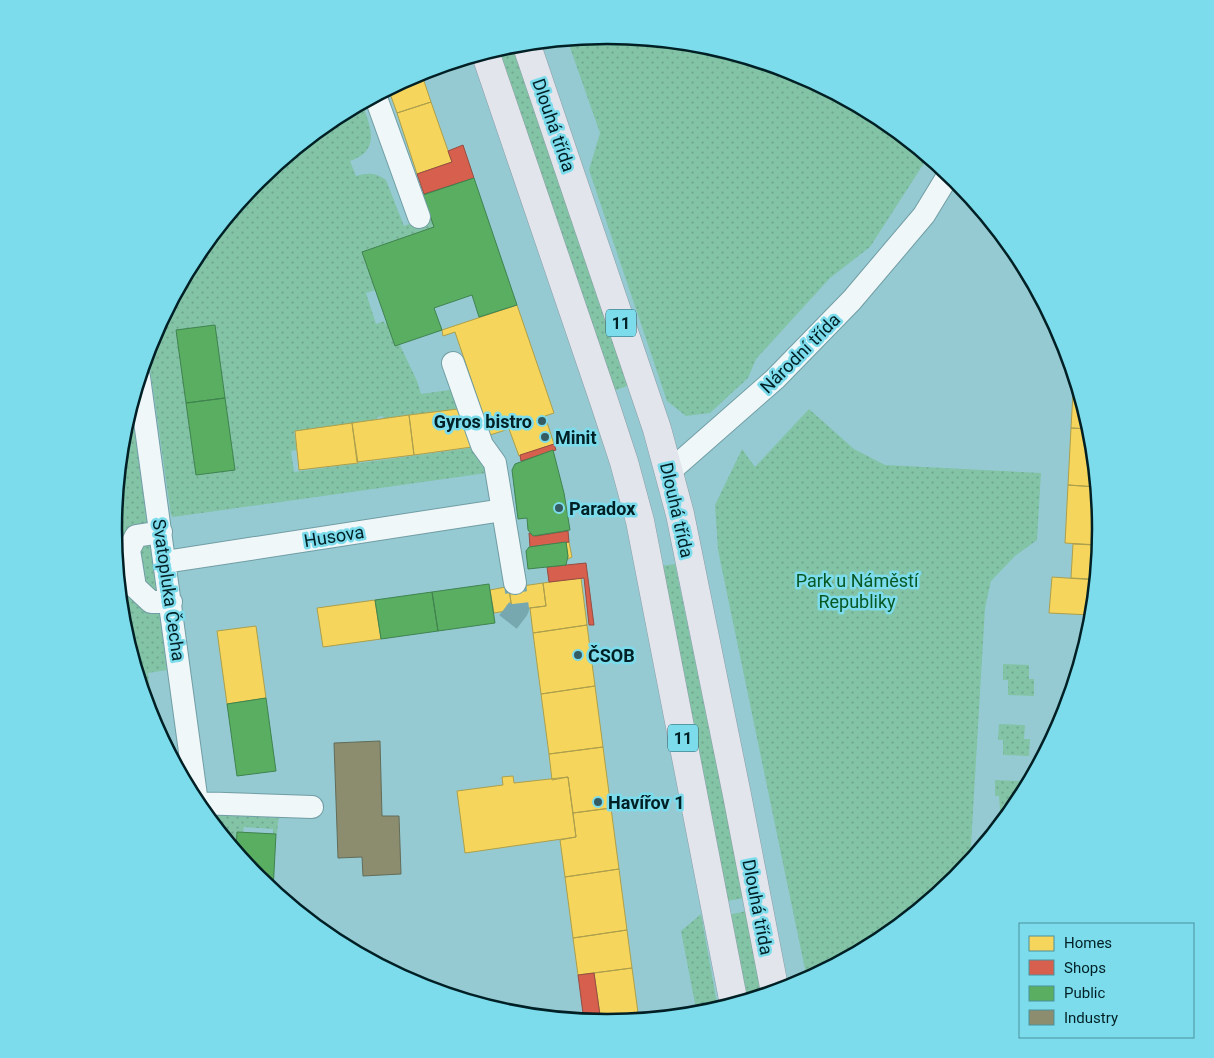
<svg xmlns="http://www.w3.org/2000/svg" width="1214" height="1058" font-family="Roboto,sans-serif">
	<style>
		.green { fill: url(#green-dots) }
		.homes { fill: #f6d55c; stroke: #ac9f4c }
		.shops { fill: #d6604d; stroke: #964d41 }
		.public { fill: #5aae61; stroke: #3f834f }
		.industry { fill: #8c8c6e; stroke: #626c58 }
		.lines { fill: none; stroke-linecap: round; stroke-linejoin: round }
		.minor-tunnel { stroke: #77a8b0; stroke-width: 22; stroke-dasharray: 22 11; stroke-linecap: butt }
		.minor-casing { stroke: #719da4; stroke-width: 24 }
		.major-casing { stroke: #8b9da8; stroke-width: 29 }
		.minor { stroke: #eff7f8; stroke-width: 22 }
		.major { stroke: #e2e5eb; stroke-width: 28 }
		.poi-dot { fill: #355c62; stroke: #7cdcec; stroke-width: 2 }
		.labels { text-anchor: middle; dominant-baseline: central; stroke-width: 5; stroke-linejoin: round; paint-order: stroke }
		.shield { fill: #7cdcec; stroke: #265861; stroke-width: 1 }
		.shield-label { font-size: 16px; font-weight: bold; fill: #012025 }
		.street-label { font-size: 18px; fill: #012025; stroke: #7cdcec }
		.poi-label { font-size: 18px; font-weight: bold; fill: #012025; stroke: #7cdcec; text-anchor: start }
		.park-label { font-size: 18px; fill: #085824; stroke: #7cdcec }
		.rim { fill: none; stroke: #012025; stroke-width: 2.5 }
	</style>
	<defs>
		<pattern id="green-dots" width="8" height="8" patternUnits="userSpaceOnUse" patternTransform="scale(1.25)"><rect width="8" height="8" fill="#83c3a6"/><path d="M2 2h.1M6 6h.1" fill="none" stroke="#6fa78f" stroke-width="1.8" stroke-linecap="round"/></pattern>
	</defs>
	<rect width="100%" height="100%" fill="#95cad3"/>
	<path class="green" d="M607,35l97,10 92,28 86,45 46,39 -58,90 -40,31 -74,81 -8,19 -38,35 -24,3 -19,-15 -78,-231 11,-37 -33,-94z
		M513,44l117,341 -17,6 -118,-342z
		M362,103c8,23 20,47 -12,58l6,15c12,-3 19,-4 30,4l18,46 27,-10 4,10 -59,64 -10,3 10,31 8,-3 1,3 2,-1 8,23 5,-1 17,36 4,13 35,-5 10,20 -82,11 -1,-4 -6,1v4l-83,11 3,18 -6,1 3,21 177,-24 5,-8 11,33 -314,44 -2,-2 -22,-154 -3,-7 5,-14 45,-86 62,-75 75,-61z
		M131,406l36,264 -19,3 7,54 -5,-9 -28,-93 -9,-96 10,-97z
		M809,409l45,40 31,16 156,8 -4,67 -22,16 -24,25 -6,27 -15,254 -14,17 -75,61 -74,39 -89,-429 -3,-45 27,-56 13,18z
		M675,564l69,334 -17,3 -65,-335z
		M1003,664l26,1v14h5v17l-26,-1v-15h-5z
		M999,724l26,1 -1,14h6l-1,17 -26,-1v-15h-5z
		M995,780l26,1 -1,14h2l-11,16h-11l-1,-15h-4z
		M206,815l73,3 -1,4 -1,12h-4v-5l-29,-2 -1,6h-5l-1,19h-1z
		M746,911l16,85 -17,5 -17,-86z
		M701,914l17,95 -21,5 -16,-83z"/>
	<path class="homes" d="M421,72l10,30 -34,11 -9,-25z
		M431,102l21,60 -35,12 -20,-61z
		M517,305l37,108 -9,3 9,28 -35,12 -10,-27 -19,6 -35,-103 -12,4 -1,-6z
		M1074,375l16,54 -19,-1z
		M466,408l6,39 -58,8 -5,-40z
		M409,415l5,40 -57,7 -5,-39z
		M352,423l6,40 -59,7 -4,-39z
		M1071,428l19,1 7,58 -29,-2z
		M1068,485l29,2 4,42 -2,16 -34,-2z
		M566,542h3l3,15 -4,2z
		M1073,544l21,1 -1,12h-2l1,22 -21,-1z
		M1052,577l44,3 -4,35 -43,-2z
		M581,578l6,47 -54,8 -3,-25 16,-2 -3,-23z
		M543,583l3,23 -34,4 -3,-22z
		M511,586l-2,2 3,22 -18,3 -4,-23z
		M375,600l6,39 -58,8 -6,-39z
		M587,625l8,61 -54,8 -8,-61z
		M256,626l10,72 -39,6 -10,-73z
		M595,686l8,61 -54,7 -8,-60z
		M603,747l8,61 -38,5 -5,-36 -16,3 -3,-26z
		M513,776l1,7 54,-6 8,60 -111,16 -8,-62 46,-6 -1,-8z
		M611,808l8,61 -54,8 -5,-37 16,-3 -3,-24z
		M619,869l8,61 -54,8 -8,-61z
		M627,930l5,38 -54,7 -5,-37z
		M632,968l7,52 -38,2 -7,-49z"/>
	<path class="shops" d="M463,145l11,33 -50,16 -7,-20 35,-12 -4,-11z
		M554,444l2,6 -35,11 -1,-6z
		M568,531l1,11 -39,5 -1,-14 7,3z
		M586,563l8,62h-5l-5,-47 -35,4 -2,-15z
		M594,973l7,49 -17,-1 -6,-46z"/>
	<path class="public" d="M474,178l43,127 -38,12 -7,-22 -38,13 8,22 -47,16 -33,-94 72,-25 -11,-32z
		M215,325l10,73 -39,5 -10,-73z
		M225,398l10,72 -39,5 -10,-72z
		M553,450l11,43 6,37 -37,6 -5,-6 -1,-12 -9,1 -6,-49 3,-6z
		M566,542l2,14 -2,9 -38,4 -2,-18 3,-4z
		M489,584l6,39 -57,8 -6,-39z
		M432,592l6,39 -57,8 -6,-39z
		M266,698l10,73 -39,5 -10,-72z
		M237,832l39,2 -3,57 -16,-13 -21,-27z"/>
	<path class="industry" d="M380,741l2,75h17l2,58 -38,2 -1,-19 -24,1 -4,-115z
		M409,981l22,1 -1,7 -12,-4z"/>
	<g class="lines">
		<path class="minor-tunnel" d="M508,622l10,-13 -3,-26"/>
		<g class="minor-casing">
			<path id="minor" d="M375,95l44,122
				M453,363l29,82 13,18 20,120
				M139,377l58,426
				M669,472l106,-93 77,-79 72,-85 25,-41
				M161,532l-25,4 -7,14 6,37 16,15h20
				M165,562l338,-52
				M196,803l116,4"/>
		</g>
		<g class="major-casing">
			<path id="major" d="M526,43l131,386 23,85 57,281 38,197
				M485,52l119,349 20,61 16,59 94,483"/>
		</g>
		<use href="#minor" class="minor"/>
		<use href="#major" class="major"/>
	</g>
	<g class="poi-dot">
		<circle cx="542" cy="421" r="5"/>
		<circle cx="545" cy="437" r="5"/>
		<circle cx="559" cy="508" r="5"/>
		<circle cx="578" cy="655" r="5"/>
		<circle cx="598" cy="802" r="5"/>
	</g>
	<g class="labels">
		<g class="shield">
			<rect x="606" y="309.5" width="30" height="27" rx="4"/>
			<rect x="668" y="724.5" width="30" height="27" rx="4"/>
		</g>
		<g class="shield-label">
			<text x="621" y="323">11</text>
			<text x="683" y="738">11</text>
		</g>
		<g class="street-label">
			<text transform="translate(554 125) rotate(71)">Dlouhá třída</text>
			<text transform="translate(800 353) rotate(-45)">Národní třída</text>
			<text transform="translate(677 510) rotate(77)">Dlouhá třída</text>
			<text transform="translate(334 536) rotate(-9)">Husova</text>
			<text transform="translate(169 590) rotate(82)">Svatopluka Čecha</text>
			<text transform="translate(758 907) rotate(79)">Dlouhá třída</text>
		</g>
		<g class="poi-label">
			<text x="532" y="421" text-anchor="end">Gyros bistro</text>
			<text x="555" y="437">Minit</text>
			<text x="569" y="508">Paradox</text>
			<text x="588" y="655">ČSOB</text>
			<text x="608" y="802">Havířov 1</text>
		</g>
		<g class="park-label">
			<text x="857" y="580">Park u Náměstí<tspan x="857" dy="21">Republiky</tspan></text>
		</g>
	</g>
	<path d="M0 0H1214V1058H0ZM122 529a485 485 0 1 1 970 0a485 485 0 1 1-970 0Z" fill="#7cdcec" fill-rule="evenodd"/>
	<path class="rim" d="M122 529a485 485 0 1 1 970 0a485 485 0 1 1-970 0Z"/>
	<rect x="1019" y="923" width="175" height="115" fill="#7cdcec" stroke="#4b919c"/>
	<rect x="1029" y="936" width="25" height="15" fill="#f6d55c" stroke="#4b919c"/>
	<text x="1064" y="948" font-size="15" fill="#012025">Homes</text>
	<rect x="1029" y="960" width="25" height="15" fill="#d6604d" stroke="#4b919c"/>
	<text x="1064" y="973" font-size="15" fill="#012025">Shops</text>
	<rect x="1029" y="986" width="25" height="15" fill="#5aae61" stroke="#4b919c"/>
	<text x="1064" y="998" font-size="15" fill="#012025">Public</text>
	<rect x="1029" y="1010" width="25" height="15" fill="#8c8c6e" stroke="#4b919c"/>
	<text x="1064" y="1023" font-size="15" fill="#012025">Industry</text>
</svg>
